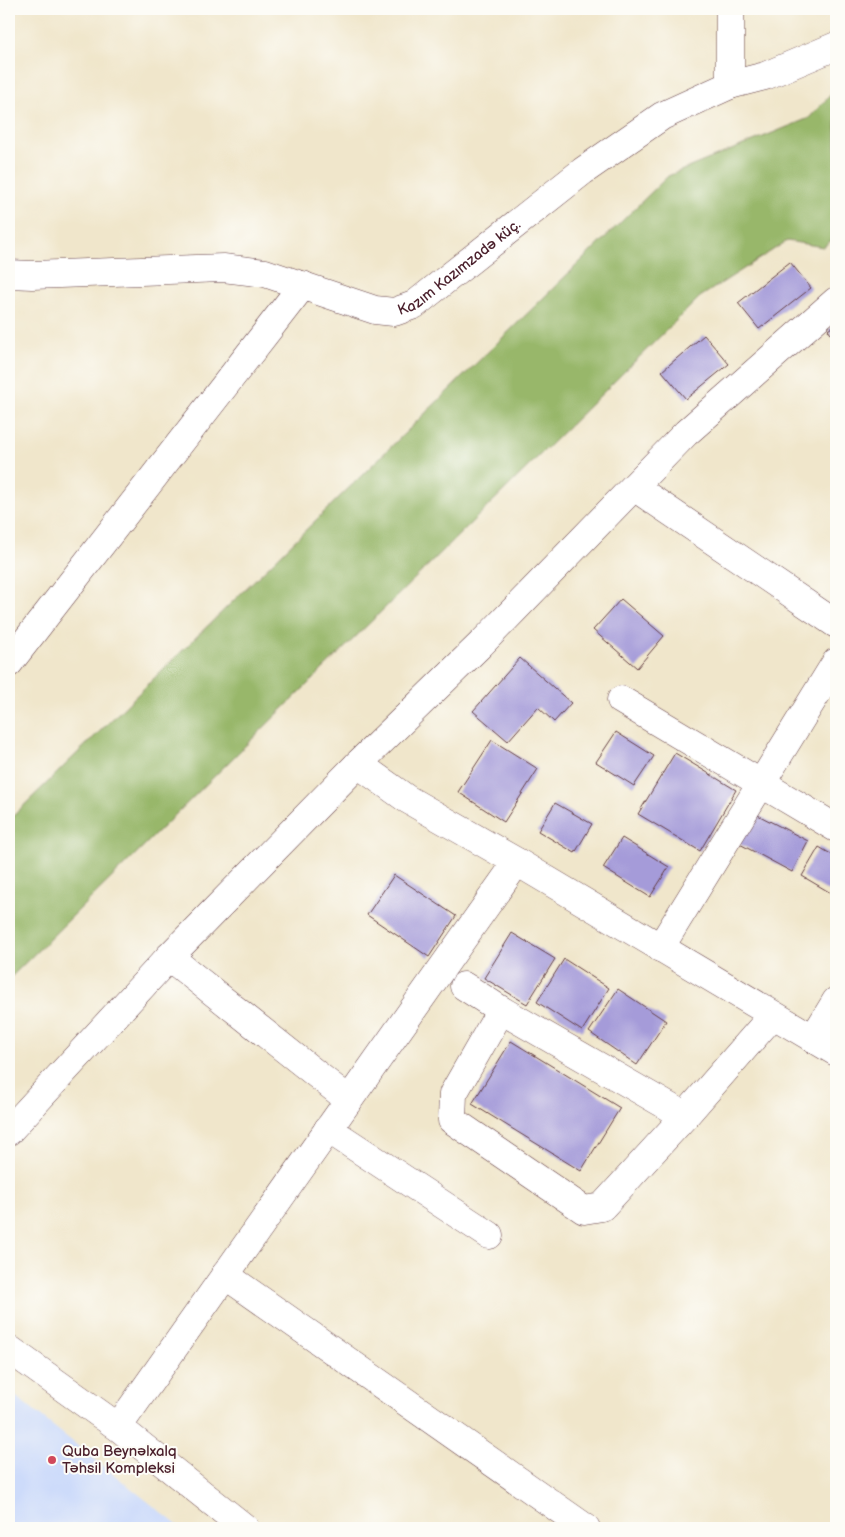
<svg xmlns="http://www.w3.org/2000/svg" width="845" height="1537" font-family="'Balsamiq Sans',sans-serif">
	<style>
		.built { fill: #cddbfa }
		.forest { fill: #98b76a; stroke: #716b4a }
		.building { fill: #a59bd9 }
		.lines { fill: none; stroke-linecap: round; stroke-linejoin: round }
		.minor-casing { stroke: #633d43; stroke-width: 29 }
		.minor { stroke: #fff; stroke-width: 28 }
		.poi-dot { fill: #d1495b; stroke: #fdfcf7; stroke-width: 2 }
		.labels { text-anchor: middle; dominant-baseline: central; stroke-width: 4; stroke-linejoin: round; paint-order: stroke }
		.street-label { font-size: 15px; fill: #4a1f2b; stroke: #fdfcf7 }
		.poi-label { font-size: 15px; fill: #4a1f2b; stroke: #fdfcf7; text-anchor: start }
	</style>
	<rect width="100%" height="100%" fill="#fdfcf7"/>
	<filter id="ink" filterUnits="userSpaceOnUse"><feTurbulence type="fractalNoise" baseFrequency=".02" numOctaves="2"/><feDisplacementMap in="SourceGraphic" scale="10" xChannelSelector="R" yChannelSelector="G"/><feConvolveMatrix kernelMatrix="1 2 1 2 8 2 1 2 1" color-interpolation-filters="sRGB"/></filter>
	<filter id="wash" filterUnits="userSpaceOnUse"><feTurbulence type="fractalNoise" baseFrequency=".0096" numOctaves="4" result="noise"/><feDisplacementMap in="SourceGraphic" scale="20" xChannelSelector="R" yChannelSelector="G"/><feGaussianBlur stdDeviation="1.12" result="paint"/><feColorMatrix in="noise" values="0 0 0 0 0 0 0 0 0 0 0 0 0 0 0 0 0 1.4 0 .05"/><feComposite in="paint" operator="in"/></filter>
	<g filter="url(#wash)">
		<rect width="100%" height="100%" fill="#f0e6cb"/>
		<path class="built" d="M9,1391l172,137h-172z"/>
		<path class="forest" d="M836,89v148l-13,10 -36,-6 -87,56 -691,682v-159l659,-644 141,-58z"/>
		<g id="blocks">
			<path class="building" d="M790,262l21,26 -52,41 -21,-26z
				M836,324v17l-8,-11z
				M704,335l25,29 -43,35 -24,-28z
				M621,599l43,37 -27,32 -44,-38z
				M520,658l51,45 -17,19 -16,-15 -30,34 -35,-30z
				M616,732l38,24 -20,30 -38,-24z
				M492,740l46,29 -34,53 -46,-30z
				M675,753l61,37 -36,61 -62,-37z
				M555,803l37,21 -17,29 -37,-22z
				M752,812l56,29 -16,31 -56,-30z
				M622,838l47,29 -19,30 -47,-29z
				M819,847l17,10v39l-34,-20z
				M394,875l62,41 -27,41 -62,-42z
				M512,933l43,26 -28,45 -43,-26z
				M564,959l45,29 -27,43 -45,-29z
				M618,989l48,32 -29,44 -48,-33z
				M511,1041l109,67 -39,63 -109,-67z"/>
		</g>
	</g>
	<g filter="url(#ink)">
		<use href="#blocks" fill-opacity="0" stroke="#633d43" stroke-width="1"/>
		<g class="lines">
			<g class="minor-casing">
				<g id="minor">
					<path d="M730,9v76"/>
					<path id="s1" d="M9,274l23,1 191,-7 42,5 110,37 19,2 20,-7 169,-134 79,-55 68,-31 35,-9 71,-30"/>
					<path d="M634,487l202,137"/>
					<path d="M9,663l294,-378"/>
					<path d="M621,700l215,128"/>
					<path d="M358,764l49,35 110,63 319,190"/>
					<path d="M660,948l176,-286"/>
					<path d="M169,957l180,143"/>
					<path d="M464,986l37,24"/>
					<path d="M813,1039l23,-38"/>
					<path d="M685,1116l-184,-106 -48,84 -1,26 132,90 18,-3 83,-91 88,-101"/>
					<path d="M328,1129l161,106"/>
					<path d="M9,1131l160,-174 189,-193 123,-120 205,-211 150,-132"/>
					<path d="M225,1275l361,253"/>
					<path d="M9,1349l109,78 127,101"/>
					<path d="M118,1427l399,-565"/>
				</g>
			</g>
			<use href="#minor" class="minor"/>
		</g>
	</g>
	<circle class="poi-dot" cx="52" cy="1460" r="5"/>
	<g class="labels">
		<g class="street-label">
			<text stroke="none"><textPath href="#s1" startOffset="471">Kazım Kazımzadə küç.</textPath></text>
		</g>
		<g class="poi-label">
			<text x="62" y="1451">Quba Beynəlxalq<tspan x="62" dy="17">Təhsil Kompleksi</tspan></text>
		</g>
	</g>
	<rect width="845" height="1537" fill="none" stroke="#fdfcf7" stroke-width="30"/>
</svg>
